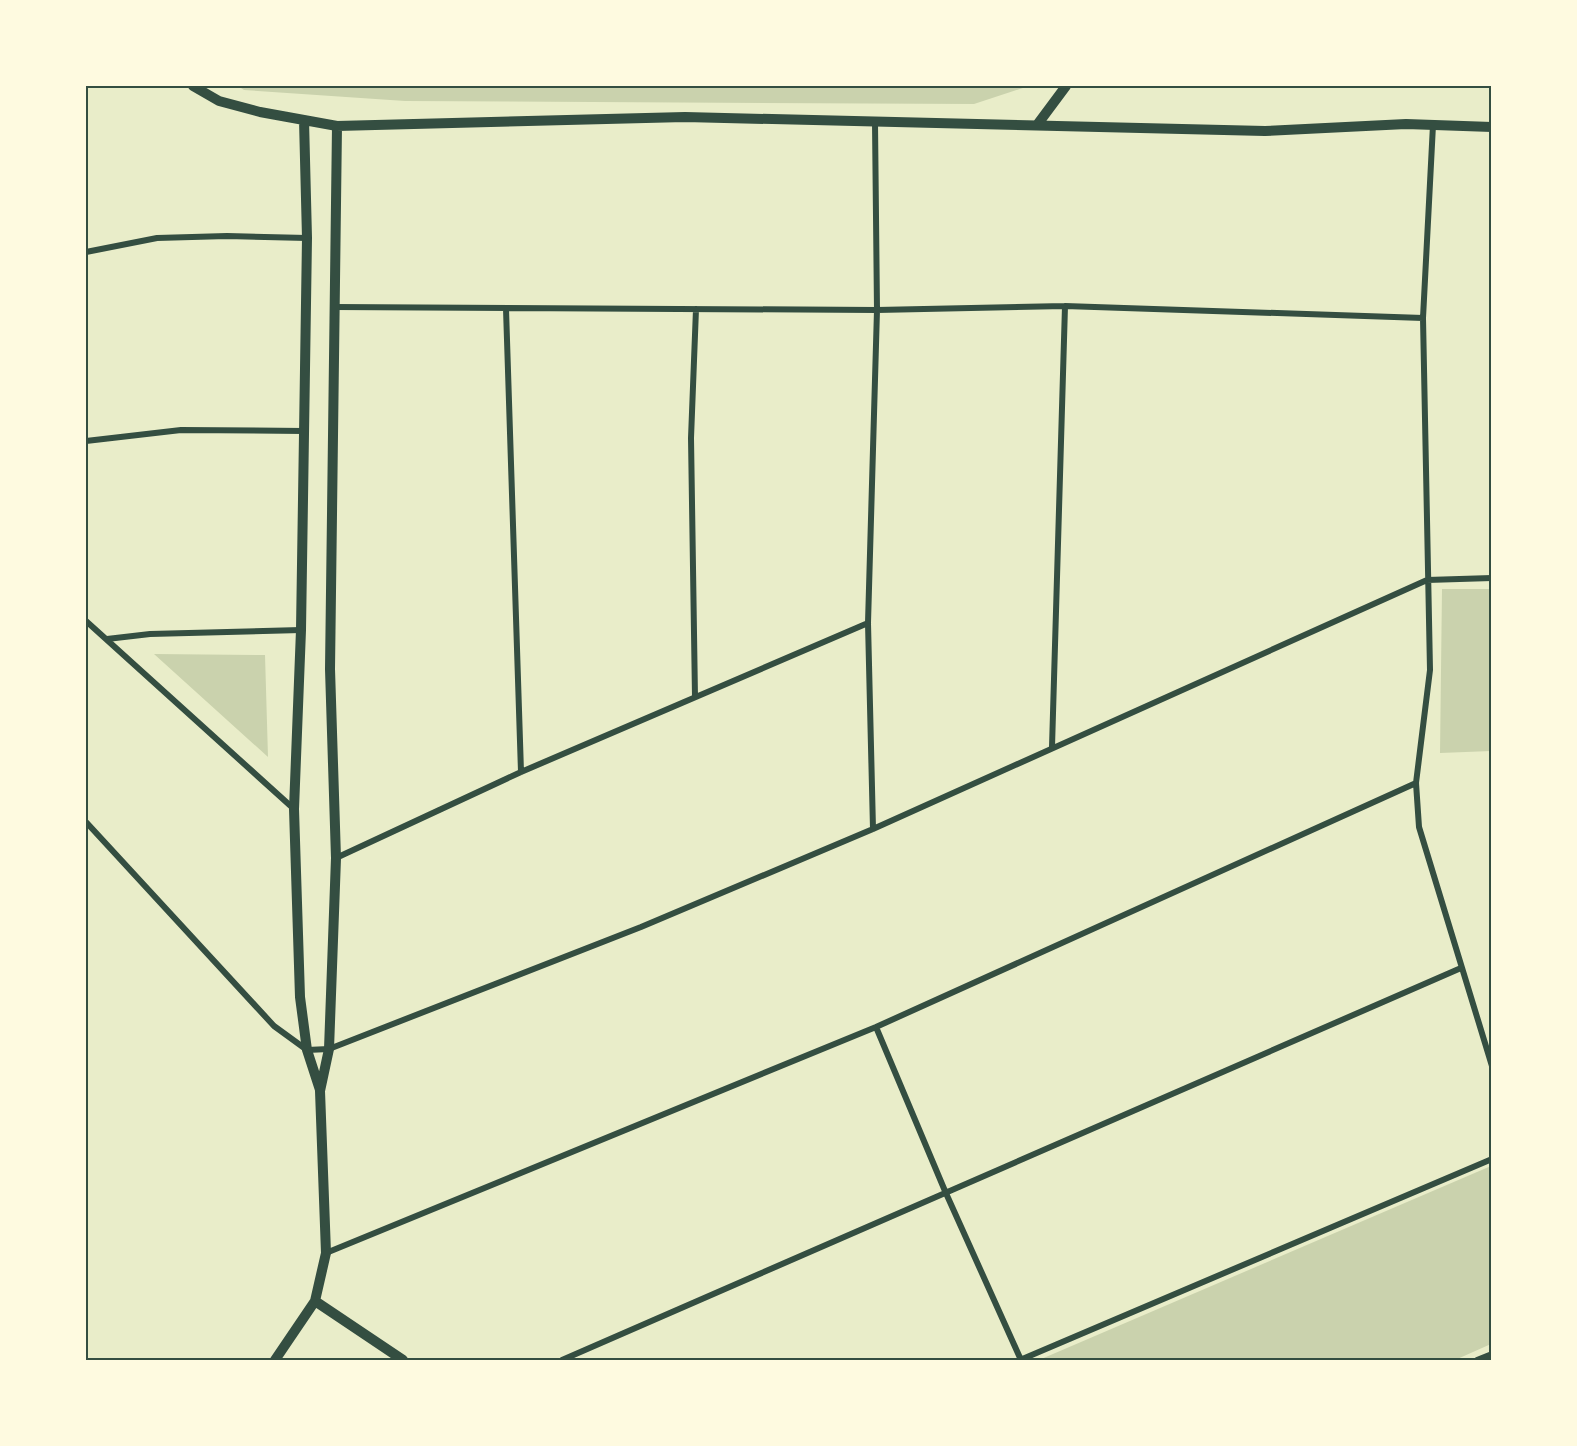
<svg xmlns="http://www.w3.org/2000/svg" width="1577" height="1446" font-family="'IBM Plex Sans',sans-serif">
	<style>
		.green { fill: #cad2ad }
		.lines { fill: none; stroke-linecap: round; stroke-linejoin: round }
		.minor { stroke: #344e41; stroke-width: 6 }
		.tertiary { stroke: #344e41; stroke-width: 10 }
		.neatline { fill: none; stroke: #344e41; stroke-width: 2 }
	</style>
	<rect width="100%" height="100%" fill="#e9edc9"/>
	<path class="green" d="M238,86h791l-55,18 -569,-3 -161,-11z
		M1442,589h49v162l-51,2z
		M154,654l111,1 3,102z
		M1491,1166v178l-36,16h-416z"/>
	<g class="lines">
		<path class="minor" d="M1433,125l-10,193 7,352 -14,113 3,44 73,239
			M86,252l71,-14 70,-2 80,2
			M334,307l543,3 188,-4 358,12
			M506,309l15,463
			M86,441l95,-11 123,1
			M86,621l208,188
			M107,639l43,-5 151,-4
			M695,697l-4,-259 5,-129
			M1052,747l13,-441
			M86,822l188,204 33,24 22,-1 312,-122 232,-98 554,-249 65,-2
			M873,829l-5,-206 9,-313 -2,-187
			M336,858l185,-86 347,-149
			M876,1027l69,164 76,169
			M326,1253l550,-226 540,-244
			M562,1360l899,-392
			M1020,1360l472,-201
			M1477,1360l15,-6"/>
		<path class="tertiary" d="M193,86l26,15 41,11 77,14 348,-9 580,14 141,-7 86,3
			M304,120l3,118 -6,392 -7,179 6,188 7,53 13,40
			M1037,125l29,-39
			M315,1301l88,59
			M275,1360l40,-59 11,-48 -6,-162 9,-42 7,-191 -6,-189 7,-543"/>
	</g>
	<rect width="1577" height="1446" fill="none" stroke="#fefae0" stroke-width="174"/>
	<rect x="87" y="87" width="1403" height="1272" class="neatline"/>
</svg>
